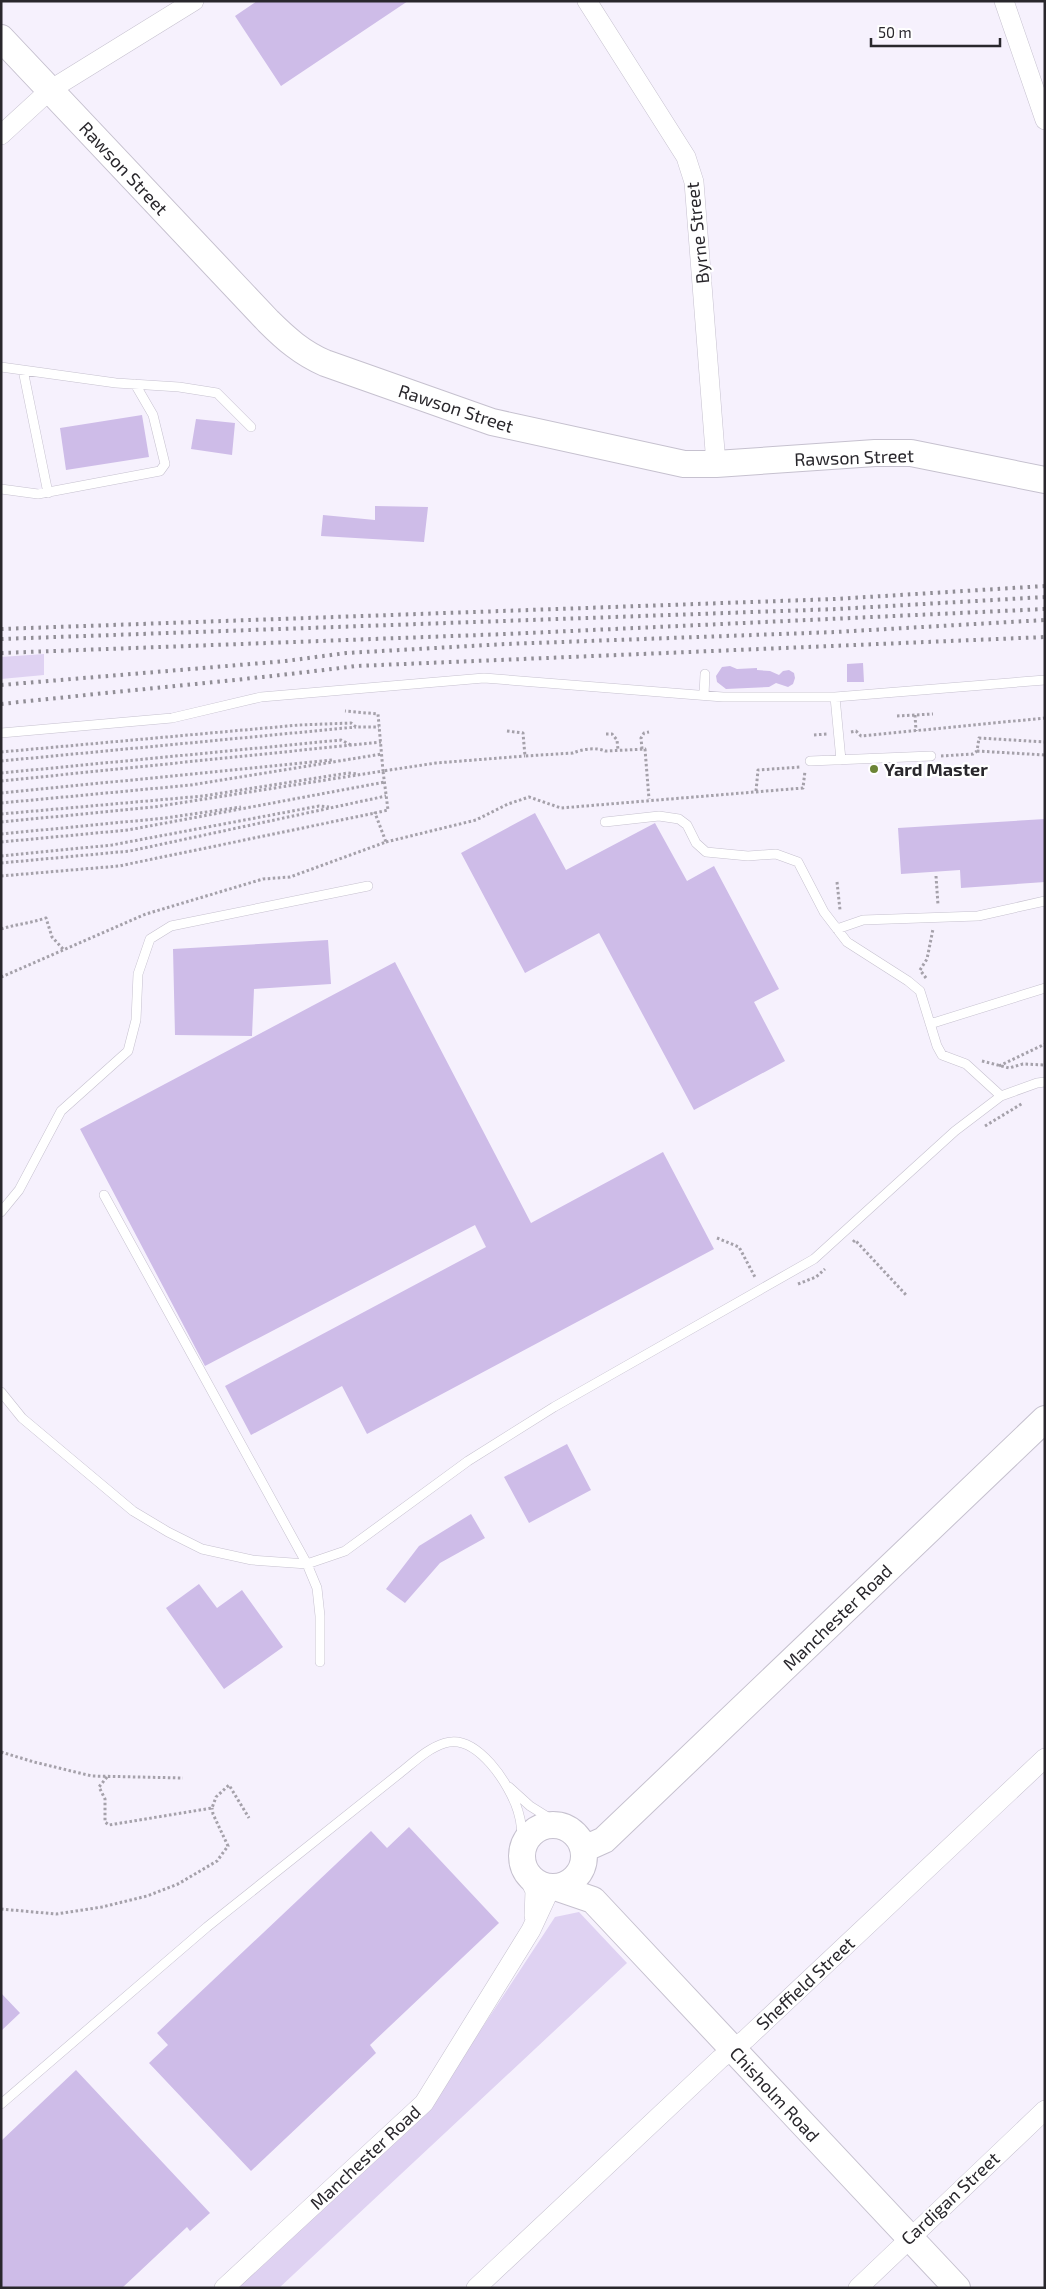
<svg xmlns="http://www.w3.org/2000/svg" width="1046" height="2289" font-family="'Exo 2',sans-serif">
	<style>
		.green { fill: #dfd2f2 }
		.building { fill: #cebce8 }
		.lines { fill: none; stroke-linecap: round; stroke-linejoin: round }
		.lane-casing { stroke: #c6c1cf; stroke-width: 10 }
		.street-casing { stroke: #c6c1cf; stroke-width: 20 }
		.secondary-casing { stroke: #c6c1cf; stroke-width: 28 }
		.path { stroke: #a5a1aa; stroke-width: 3; stroke-dasharray: 2.5 2.5; stroke-linecap: butt }
		.lane { stroke: #fff; stroke-width: 9 }
		.street { stroke: #fff; stroke-width: 19 }
		.secondary { stroke: #fff; stroke-width: 26 }
		.rail { stroke: #918e96; stroke-width: 4; stroke-dasharray: 2.5 5; stroke-linecap: butt }
		.poi-dot { fill: #6c8436; stroke: #fff; stroke-width: 2 }
		.labels { text-anchor: middle; dominant-baseline: central; stroke-width: 4.5; stroke-linejoin: round; paint-order: stroke }
		.street-label { font-size: 18px; fill: #29272c; stroke: #fff }
		.poi-label { font-size: 18px; font-weight: bold; fill: #29272c; stroke: #fff; text-anchor: start }
	</style>
	<rect width="100%" height="100%" fill="#f6f1fd"/>
	<path class="green" d="M44,654v21l-43,4v-22z
		M579,1912l48,51 -348,325h-42l191,-178 127,-193z"/>
	<path class="building" d="M257,1h151l-127,85 -46,-70z
		M142,415l7,42 -83,13 -6,-42z
		M196,419l39,4 -3,32 -41,-6z
		M375,506l53,1 -4,35 -103,-6 2,-21 52,5z
		M863,663l1,19h-17v-18z
		M730,666l7,3 20,-1v2l13,1 9,4 4,-4 6,-1 5,3 1,5 -2,6 -5,3 -12,-4 -7,4 -43,2 -9,-7 -1,-6 6,-9z
		M535,813l31,57 89,-47 32,58 27,-15 65,123 -25,13 31,59 -91,49 -95,-177 -74,40 -64,-120z
		M1045,819v63l-84,6 -1,-18 -59,4 -3,-46z
		M328,940l3,44 -77,5 -2,47 -77,-1 -2,-86z
		M395,962l136,261 132,-71 51,97 -347,185 -25,-48 -91,49 -26,-49 261,-139 -11,-22 -270,141 -125,-237z
		M567,1444l24,46 -62,33 -25,-46z
		M471,1514l14,24 -45,25 -35,40 -19,-14 33,-43z
		M199,1584l18,24 25,-18 41,57 -59,42 -58,-81z
		M409,1827l90,96 -129,122 6,8 -125,118 -102,-108 19,-18 -11,-12 214,-202 16,17z
		M1,1993l19,20 -19,18z
		M76,2070l134,143 -20,18 -3,-4 -65,61h-121v-147z"/>
	<g class="lines">
		<g class="lane-casing">
			<path id="lane" d="M1,367l115,16 63,4 38,6 34,34
				M23,370l25,123
				M1,489l37,5 122,-23 5,-7 -12,-49 -18,-31
				M704,695l1,-21
				M835,697l6,63
				M1,733l171,-15 89,-21 223,-19 239,19h112l210,-17
				M810,761l121,-5
				M605,822l54,-6 20,3 8,6 9,18 10,9 42,4 28,-2 22,8 26,50 23,30 61,39 12,10 17,55 5,9 24,9 35,32
				M837,929l26,-9 115,-4 67,-15
				M930,1024l115,-36
				M104,1195l203,369 10,24 3,28v46
				M1,1212l18,-22 42,-79 67,-60 8,-31 2,-46 12,-35 21,-13 197,-40
				M1,1392l21,26 111,93 35,21 34,17 50,11 55,4 38,-13 123,-90 86,-54 260,-148 141,-128 46,-35 36,-13 8,-1
				M509,1787l21,19 32,20
				M1,2104l206,-177 193,-154c14,-11 28,-25 45,-30 32,-10 65,42 73,68 4,12 4,24 4,38"/>
		</g>
		<g class="street-casing">
			<path id="street" d="M587,1l99,156 8,25 22,282
				M1004,1l41,119
				M1,135l49,-45 144,-89
				M528,1876l7,15 -1,25
				M224,2288l200,-185 107,-173 20,-43
				M476,2288l244,-229 26,-20 299,-281
				M858,2288l187,-178"/>
		</g>
		<g class="secondary-casing">
			<path id="secondary" d="M1,38l267,283c18,18 34,32 57,42l167,59 192,42h32l159,-11h36l134,27
				M522 1856a31 31 0 1 1 62 0a31 31 0 1 1-62 0Z
				M584,1849l20,-9 441,-421
				M555,1887l38,13 364,388"/>
		</g>
		<path class="path" d="M915,715l1,16
			M897,716l36,-2
			M507,731l16,2 2,23 48,-3c9,-4 23,-6 32,-2l40,-2 4,50
			M851,732l5,-1 5,5 184,-18
			M606,734h6l5,6 1,10
			M814,735l13,-1
			M642,749l-1,-11 3,-5 5,-1
			M977,751l68,4
			M1,752l298,-27 52,-2 5,4h23
			M941,756l32,-2 4,-3 2,-13 66,4
			M1,761l355,-34
			M1,773l340,-33 10,5
			M1,781l380,-39
			M756,791l2,-21 43,-3
			M1,793l332,-33
			M1,803l190,-18 191,-31
			M1,814l202,-18 145,-23 10,1
			M1,822l153,-15 229,-36 -5,-57 -33,-3
			M1,834l164,-16 76,-11
			M1,842l127,-12 257,-48
			M386,842l90,-22 32,-16 21,-7 32,11 242,-20 2,-17
			M1,856l111,-11 207,-39 10,1
			M1,863l129,-12 256,-55
			M1,876l118,-10 256,-53
			M936,876l2,29
			M837,882l3,28
			M1,929c16,-5 30,-6 45,-11l6,19 11,12
			M1,977l145,-63 117,-35 27,-2 96,-35 -11,-29 13,-3 -5,-39 53,-8 89,-7
			M926,978l-6,-8 7,-11 6,-30
			M982,1061l27,7 14,-4 22,1
			M999,1066l46,-22
			M985,1126l38,-23
			M717,1238l22,9 17,32
			M853,1242l2,-2 52,56
			M798,1284l18,-7 9,-8
			M1,1752l33,10 58,14 91,2
			M107,1777l-8,10 6,12v23l4,3 103,-17 4,-11 13,-12 20,33
			M1,1909l55,5 46,-7 45,-11 31,-12 39,-23 11,-15 -15,-32 -1,-6"/>
		<use href="#lane" class="lane"/>
		<use href="#street" class="street"/>
		<use href="#secondary" class="secondary"/>
		<path class="rail" d="M1,629l834,-30 210,-13
			M1,639l836,-30 208,-12
			M1,653l505,-19 539,-25
			M1,685l285,-24 60,-8 160,-9 329,-12 210,-12
			M1,704c118,-13 237,-23 355,-38l689,-29"/>
	</g>
	<circle class="poi-dot" cx="874" cy="769" r="5"/>
	<g class="labels">
		<g class="street-label">
			<text transform="translate(124 168) rotate(47)">Rawson Street</text>
			<text transform="translate(697 233) rotate(-96)">Byrne Street</text>
			<text transform="translate(456 408) rotate(18)">Rawson Street</text>
			<text transform="translate(854 457) rotate(-2)">Rawson Street</text>
			<text transform="translate(837 1617) rotate(-44)">Manchester Road</text>
			<text transform="translate(805 1983) rotate(-43)">Sheffield Street</text>
			<text transform="translate(775 2094) rotate(47)">Chisholm Road</text>
			<text transform="translate(365 2157) rotate(-43)">Manchester Road</text>
			<text transform="translate(950 2198) rotate(-43)">Cardigan Street</text>
		</g>
		<g class="poi-label">
			<text x="884" y="769">Yard Master</text>
		</g>
	</g>
	<rect width="1046" height="2289" fill="none" stroke="#29272c" stroke-width="5"/>
	<path d="M871 38v8h129v-8" fill="none" stroke="#29272c" stroke-width="2.5"/>
	<text x="878" y="38" font-size="15" fill="#29272c" stroke="#ffffff" stroke-width="4" paint-order="stroke">50 m</text>
</svg>
